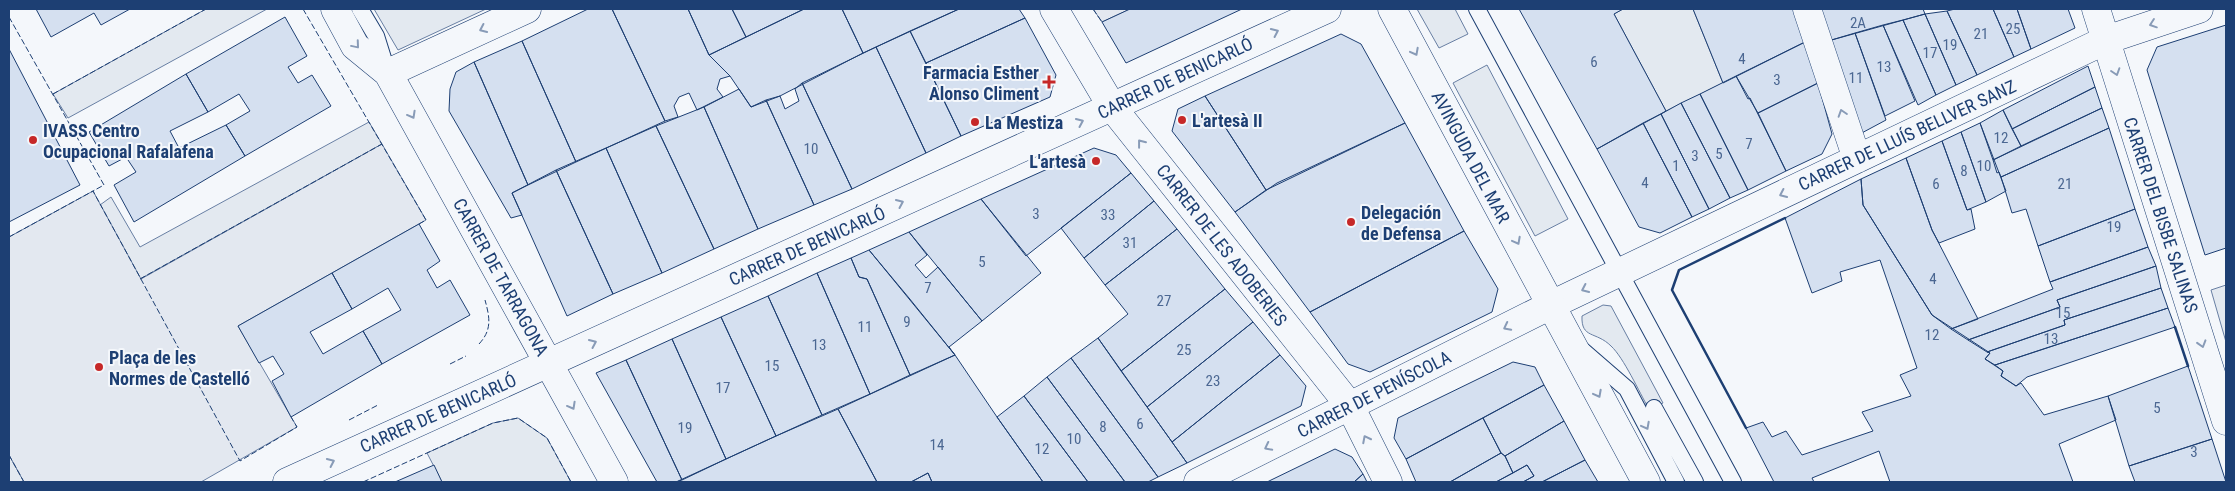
<svg xmlns="http://www.w3.org/2000/svg" width="2235" height="491" font-family="'Roboto Condensed',sans-serif">
	<style>
		.green { fill: #e3e9f0; stroke: #687fa3 }
		.parking { fill: #e3e8f0; stroke: #687fa3 }
		.building { fill: #d5e0f0; stroke: #1d3f73 }
		.lines { fill: none; stroke-linecap: round; stroke-linejoin: round }
		.service-casing { stroke: #1d3f73; stroke-width: 18 }
		.minor-casing { stroke: #1d3f73; stroke-width: 29 }
		.tertiary-casing { stroke: #1d3f73; stroke-width: 29 }
		.service { stroke: #f4f7fb; stroke-width: 16 }
		.minor { stroke: #f4f7fb; stroke-width: 28 }
		.tertiary { stroke: #f4f7fb; stroke-width: 28 }
		.fence { stroke: #1d3f73; stroke-width: 1; stroke-dasharray: 6 2.5; stroke-linecap: butt }
		.wall { stroke: #1d3f73; stroke-width: 2.5 }
		.oneway { stroke: #889bb7 }
		.poi-dot { fill: #c62828; stroke: #f4f7fb; stroke-width: 2 }
		.labels { text-anchor: middle; dominant-baseline: central; stroke-width: 4; stroke-linejoin: round; paint-order: stroke }
		.number-label { font-size: 15px; fill: #4b6792 }
		.poi-label { font-size: 18px; font-weight: bold; fill: #1d3f73; stroke: #f4f7fb; text-anchor: start }
		.street-label { font-size: 18px; fill: #1d3f73; stroke: #f4f7fb }
	</style>
	<rect width="100%" height="100%" fill="#f4f7fb"/>
	<path class="green" d="M206,9h61l-199,109 -15,-24z
		M374,9h112l-88,41z
		M1417,9h38l13,25 -29,14z
		M1623,9h70l30,74 -57,28 -52,-97z
		M1487,65l81,154 -33,17 -82,-153z
		M369,122l13,22 -242,135 -40,-74 11,-8 29,50z
		M2226,285v57l-15,-52z
		M1603,305l8,1 52,97 -14,6c-10,-17 -25,-51 -38,-63 -15,-15 -30,-7 -29,-30z
		M518,418l29,20 24,44h-129l-15,-29 66,-30z
		M9,455l15,27h-15z"/>
	<path class="parking" d="M1093,9h37l-28,13z
		M382,144l44,76 -188,106 59,101 -96,55h-177l-15,-27v-218l84,-46 48,88z"/>
	<path class="building" d="M36,9h94l-29,16 -7,-12 -43,24z
		M588,9h24l53,112 -89,41 -54,-121z
		M612,9h76l21,46 21,21 -10,3 -3,10 6,8 -26,13 -8,-17 -10,4 -5,9 4,11 -13,4z
		M688,9h44l14,28 -37,18z
		M732,9h72l-58,28z
		M804,9h38l21,44 -83,43 -29,11 -21,-31 -21,-21z
		M842,9h117l-96,44z
		M959,9h60l6,9 -99,45 -16,-32z
		M1130,9h112l-116,54 -24,-41z
		M1519,9h104l-9,5 52,97 -69,38z
		M1693,9h100l12,33 -82,41z
		M1818,9h105l2,5 -97,27z
		M1955,9h38l21,48 -37,18 -30,-64z
		M1993,9h24l14,40 -17,8z
		M2017,9h51l7,19 -44,21z
		M1947,11l30,64 -21,10 -31,-71z
		M1925,14l31,71 -20,10 -33,-75z
		M285,17l22,39 -19,11 10,16 14,-8 19,31 -86,50 -19,-31 24,-14 -11,-17 -31,18 -22,-38z
		M1025,18l31,57 -6,22 -89,39 -35,-73z
		M1903,20l33,75 -18,10 -35,-80z
		M1883,25l32,76 -30,15 -30,-83z
		M2226,25v223l-21,7 -58,-185 10,-23z
		M910,31l51,105 -35,17 -50,-106z
		M1855,33l31,87 -28,15 -30,-94z
		M1341,34l20,10 44,79 -139,67 -61,-94z
		M522,41l54,121 -48,23 -54,-123z
		M1805,42l13,41 -60,30 -22,-37z
		M876,47l50,106 -74,36 -50,-106z
		M9,49l71,136 -71,37z
		M474,62l54,123 -16,8 10,22 -11,3 -62,-107 1,-22 6,-17z
		M2088,66l7,21 -83,42 -9,-19z
		M186,74l22,38 -38,19 9,17 47,-23 19,31 -111,66 -20,-37 22,-13 -10,-15 -17,9 -20,-34z
		M1736,76l12,23 2,-1 36,73 -38,19 -48,-96z
		M802,83l50,106 -38,16 -48,-105 14,-4 5,13 14,-8 -4,-12z
		M1818,83l14,51 -10,20 -36,17 -28,-58z
		M2095,87l7,21 -81,38 -9,-17z
		M739,89l12,18 15,-7 48,105 -56,24 -54,-122z
		M1700,94l48,96 -18,8 -49,-95z
		M1205,96l61,94 -31,22 -63,-81 6,-22z
		M1681,103l49,95 -21,11 -48,-95z
		M704,107l54,122 -44,20 -58,-123z
		M2102,108l7,20 -108,49 -2,-5 -2,1 -4,-13z
		M2003,110l18,36 -28,14 -13,-37z
		M1661,114l48,95 -17,8 -49,-94z
		M1405,123l59,108 -154,81 -75,-100 42,-29z
		M1643,123l49,94 -32,16 -21,-6 -42,-78z
		M1980,123l26,68 -20,11 -25,-70z
		M656,126l58,123 -52,24 -56,-125z
		M2109,128l26,81 -97,37 -12,-37 -14,4 -11,-36z
		M1961,132l25,70 -19,8 -25,-69z
		M1942,141l25,69 4,-1 4,20 -36,14 -7,-13 -26,-72z
		M606,148l56,125 -49,21 -57,-124z
		M1094,148l22,7 15,18 -105,83 -45,-57z
		M1906,158l26,72 46,89 -27,10 -19,-14 -69,-110 -2,-26z
		M556,170l57,124 -46,22 -55,-123z
		M1131,173l23,28 -70,57 -23,-30z
		M1861,179l2,26 69,110 58,38 -5,6 18,12 -2,5 15,10 5,-3 23,32 64,-19 8,24 -57,24 14,38h-183l-11,-31 -67,27 2,4h-40l-28,-54 17,-6 9,15 14,-6 16,24 71,-24 -11,-19 49,-16 -11,-21 17,-7 -37,-108 -40,12 2,9 -30,12 -27,-75z
		M981,199l60,74 -59,48 -73,-89z
		M1154,201l23,28 -72,56 -21,-27z
		M2135,209l13,38 -98,35 -12,-36z
		M419,224l21,37 -13,9 10,18 13,-8 20,35 -88,49 -19,-33 38,-21 -13,-22 -36,21 -20,-36z
		M1177,229l48,60 -104,82 -23,-33 30,-24 -23,-29z
		M1464,231l34,58 -6,23 -122,60 -22,-8 -38,-52z
		M909,232l18,23 -12,10 11,13 12,-11 44,54 -33,26 6,8 -86,-105z
		M2148,247l8,19 -99,34 3,7 -92,33 -17,-11 102,-40 -3,-7z
		M869,250l40,48 46,57 -45,20 -43,-96 -8,-2 -8,-19z
		M851,258l8,19 8,2 43,96 -40,19 -53,-121z
		M2156,266l5,22 -97,32 1,5 -78,27 -19,-12 92,-33 -3,-7z
		M332,273l20,36 -42,23 13,22 40,-23 19,33 -91,53 -19,-36 12,-7 -11,-18 -14,7 -21,-37z
		M817,273l53,121 -48,21 -54,-119z
		M2161,288l7,20 -173,57 -10,-6 5,-6 -3,-1 78,-27 -1,-5z
		M1225,289l28,33 -106,85 -26,-36z
		M768,296l54,119 -46,21 -55,-119z
		M2168,308l7,19 -148,50 -11,9 -15,-10 2,-5 -8,-6z
		M721,317l55,119 -50,23 -54,-120z
		M1253,322l27,33 -108,87 -25,-35z
		M1098,338l74,104 15,21 -29,14 -87,-119z
		M672,339l54,120 -44,21 -56,-120z
		M955,355l42,62 46,65h-111l-4,-9 -17,9h-34l-39,-73z
		M1280,355l26,31 -5,20 -114,57 -15,-21z
		M1071,358l87,119 -10,5h-23l-78,-105z
		M626,360l56,120 -6,2h-19l-61,-109z
		M1513,362l22,5 9,18 -138,74 -12,-21 4,-20z
		M2188,366l24,73 -83,27 -21,-70z
		M1047,377l78,105h-37l-64,-86z
		M1544,385l20,36 -59,35 -4,-3 -18,-35z
		M1024,396l64,86h-45l-46,-65z
		M838,409l39,73h-201l100,-46z
		M1483,418l18,35 -51,29h-34l-10,-23z
		M1564,421l21,39 -43,22h-19l11,-6 -7,-11 -14,8 -8,-17z
		M2212,439l14,43h-91l-6,-16z
		M1335,449l17,8 11,17 -9,8h-87z
		M1501,453l4,3 8,17 -17,9h-46z
		M1585,460l13,22h-56z
		M434,465l8,17h-47z
		M1527,465l7,11 -11,6h-27z
		M928,473l4,9h-21z
		M1363,474l4,8h-13z"/>
	<g class="lines">
		<g class="service-casing">
			<path id="service" d="M360,9l16,27 10,32
				M1477,9l256,473
				M1582,350l45,39 49,93
				M1654,408l41,74"/>
		</g>
		<g class="minor-casing">
			<path id="minor" d="M335,9l20,37 33,27 226,409
				M1054,9l58,98 238,299 38,76
				M1807,9l50,150
				M2096,9l130,412
				M388,73l139,-64
				M287,482l1040,-473
				M1198,482l353,-177 555,-265 93,-31"/>
		</g>
		<g class="tertiary-casing">
			<path id="tertiary" d="M1392,9l254,473"/>
		</g>
		<use href="#service" class="service"/>
		<use href="#minor" class="minor"/>
		<use href="#tertiary" class="tertiary"/>
		<path class="fence" d="M303,9l123,211 -7,4
			M1093,9l9,13
			M9,17l95,168 -11,6
			M53,94l153,-85
			M9,237l84,-46 147,270 57,-34 -6,-10
			M140,279l242,-135
			M479,344c13,-14 11,-26 6,-44
			M450,364l16,-8
			M349,420l29,-15
			M9,455l15,27
			M363,482l130,-59 25,-5 29,20 24,44"/>
		<path class="wall" d="M2175,327l13,39
			M1746,428l-74,-138 7,-20 106,-52"/>
	</g>
	<defs><path id="oneway-chevron" d="M-2-3.5L2.5 0L-2 3.5" fill="none" stroke-width="1.6" stroke-linecap="round" stroke-linejoin="round" transform="scale(1.25)"/></defs>
	<g class="oneway">
		<use href="#oneway-chevron" transform="translate(2153 24) rotate(161)"/>
		<use href="#oneway-chevron" transform="translate(483 29) rotate(155)"/>
		<use href="#oneway-chevron" transform="translate(1275 32) rotate(-25)"/>
		<use href="#oneway-chevron" transform="translate(356 45) rotate(50)"/>
		<use href="#oneway-chevron" transform="translate(1415 52) rotate(62)"/>
		<use href="#oneway-chevron" transform="translate(2116 72) rotate(72)"/>
		<use href="#oneway-chevron" transform="translate(1842 113) rotate(-108)"/>
		<use href="#oneway-chevron" transform="translate(412 115) rotate(61)"/>
		<use href="#oneway-chevron" transform="translate(1080 122) rotate(-24)"/>
		<use href="#oneway-chevron" transform="translate(1141 143) rotate(-128)"/>
		<use href="#oneway-chevron" transform="translate(1783 194) rotate(155)"/>
		<use href="#oneway-chevron" transform="translate(900 203) rotate(-24)"/>
		<use href="#oneway-chevron" transform="translate(1517 241) rotate(62)"/>
		<use href="#oneway-chevron" transform="translate(1585 289) rotate(155)"/>
		<use href="#oneway-chevron" transform="translate(1507 327) rotate(153)"/>
		<use href="#oneway-chevron" transform="translate(593 343) rotate(-24)"/>
		<use href="#oneway-chevron" transform="translate(2202 344) rotate(73)"/>
		<use href="#oneway-chevron" transform="translate(1598 394) rotate(62)"/>
		<use href="#oneway-chevron" transform="translate(572 406) rotate(61)"/>
		<use href="#oneway-chevron" transform="translate(1646 426) rotate(62)"/>
		<use href="#oneway-chevron" transform="translate(1366 439) rotate(-117)"/>
		<use href="#oneway-chevron" transform="translate(1268 447) rotate(153)"/>
		<use href="#oneway-chevron" transform="translate(331 462) rotate(-25)"/>
	</g>
	<g class="poi-dot">
		<path d="M1046.5 74.5h5v5h5v5h-5v5h-5v-5h-5v-5h5z"/>
		<circle cx="1182" cy="120" r="5"/>
		<circle cx="975" cy="122" r="5"/>
		<circle cx="33" cy="140" r="5"/>
		<circle cx="1096" cy="161" r="5"/>
		<circle cx="1351" cy="222" r="5"/>
		<circle cx="99" cy="367" r="5"/>
	</g>
	<g class="labels">
		<g class="number-label">
			<text x="1858" y="23">2A</text>
			<text x="2013" y="29">25</text>
			<text x="1981" y="34">21</text>
			<text x="1950" y="45">19</text>
			<text x="1930" y="53">17</text>
			<text x="1742" y="59">4</text>
			<text x="1594" y="62">6</text>
			<text x="1884" y="67">13</text>
			<text x="1856" y="78">11</text>
			<text x="1777" y="80">3</text>
			<text x="2001" y="138">12</text>
			<text x="1749" y="144">7</text>
			<text x="811" y="149">10</text>
			<text x="1719" y="154">5</text>
			<text x="1695" y="156">3</text>
			<text x="1676" y="166">1</text>
			<text x="1984" y="166">10</text>
			<text x="1964" y="171">8</text>
			<text x="1645" y="183">4</text>
			<text x="1936" y="184">6</text>
			<text x="2065" y="184">21</text>
			<text x="1036" y="214">3</text>
			<text x="1108" y="215">33</text>
			<text x="2114" y="227">19</text>
			<text x="1130" y="243">31</text>
			<text x="982" y="262">5</text>
			<text x="1933" y="279">4</text>
			<text x="928" y="288">7</text>
			<text x="1164" y="301">27</text>
			<text x="2063" y="313">15</text>
			<text x="907" y="322">9</text>
			<text x="865" y="327">11</text>
			<text x="1932" y="335">12</text>
			<text x="2051" y="339">13</text>
			<text x="819" y="345">13</text>
			<text x="1184" y="350">25</text>
			<text x="772" y="366">15</text>
			<text x="1213" y="381">23</text>
			<text x="723" y="388">17</text>
			<text x="2157" y="408">5</text>
			<text x="1140" y="424">6</text>
			<text x="1103" y="427">8</text>
			<text x="685" y="428">19</text>
			<text x="1074" y="439">10</text>
			<text x="937" y="445">14</text>
			<text x="1042" y="449">12</text>
			<text x="2194" y="452">3</text>
		</g>
		<g class="poi-label">
			<text x="1039" y="72" text-anchor="end">Farmacia Esther<tspan x="1039" dy="21">Alonso Climent</tspan></text>
			<text x="1192" y="120">L'artesà II</text>
			<text x="985" y="122">La Mestiza</text>
			<text x="43" y="130">IVASS Centro<tspan x="43" dy="21">Ocupacional Rafalafena</tspan></text>
			<text x="1086" y="161" text-anchor="end">L'artesà</text>
			<text x="1361" y="212">Delegación<tspan x="1361" dy="21">de Defensa</tspan></text>
			<text x="109" y="357">Plaça de les<tspan x="109" dy="21">Normes de Castelló</tspan></text>
		</g>
		<g class="street-label">
			<text transform="translate(1175 78) rotate(-25)">CARRER DE BENICARLÓ</text>
			<text transform="translate(1907 135) rotate(-25)">CARRER DE LLUÍS BELLVER SANZ</text>
			<text transform="translate(1471 157) rotate(62)">AVINGUDA DEL MAR</text>
			<text transform="translate(2161 215) rotate(72)">CARRER DEL BISBE SALINAS</text>
			<text transform="translate(1222 245) rotate(52)">CARRER DE LES ADOBERIES</text>
			<text transform="translate(807 246) rotate(-24)">CARRER DE BENICARLÓ</text>
			<text transform="translate(501 277) rotate(61)">CARRER DE TARRAGONA</text>
			<text transform="translate(1374 394) rotate(-27)">CARRER DE PENÍSCOLA</text>
			<text transform="translate(438 413) rotate(-24)">CARRER DE BENICARLÓ</text>
		</g>
	</g>
	<rect width="2235" height="491" fill="none" stroke="#1d3f73" stroke-width="20"/>
</svg>
